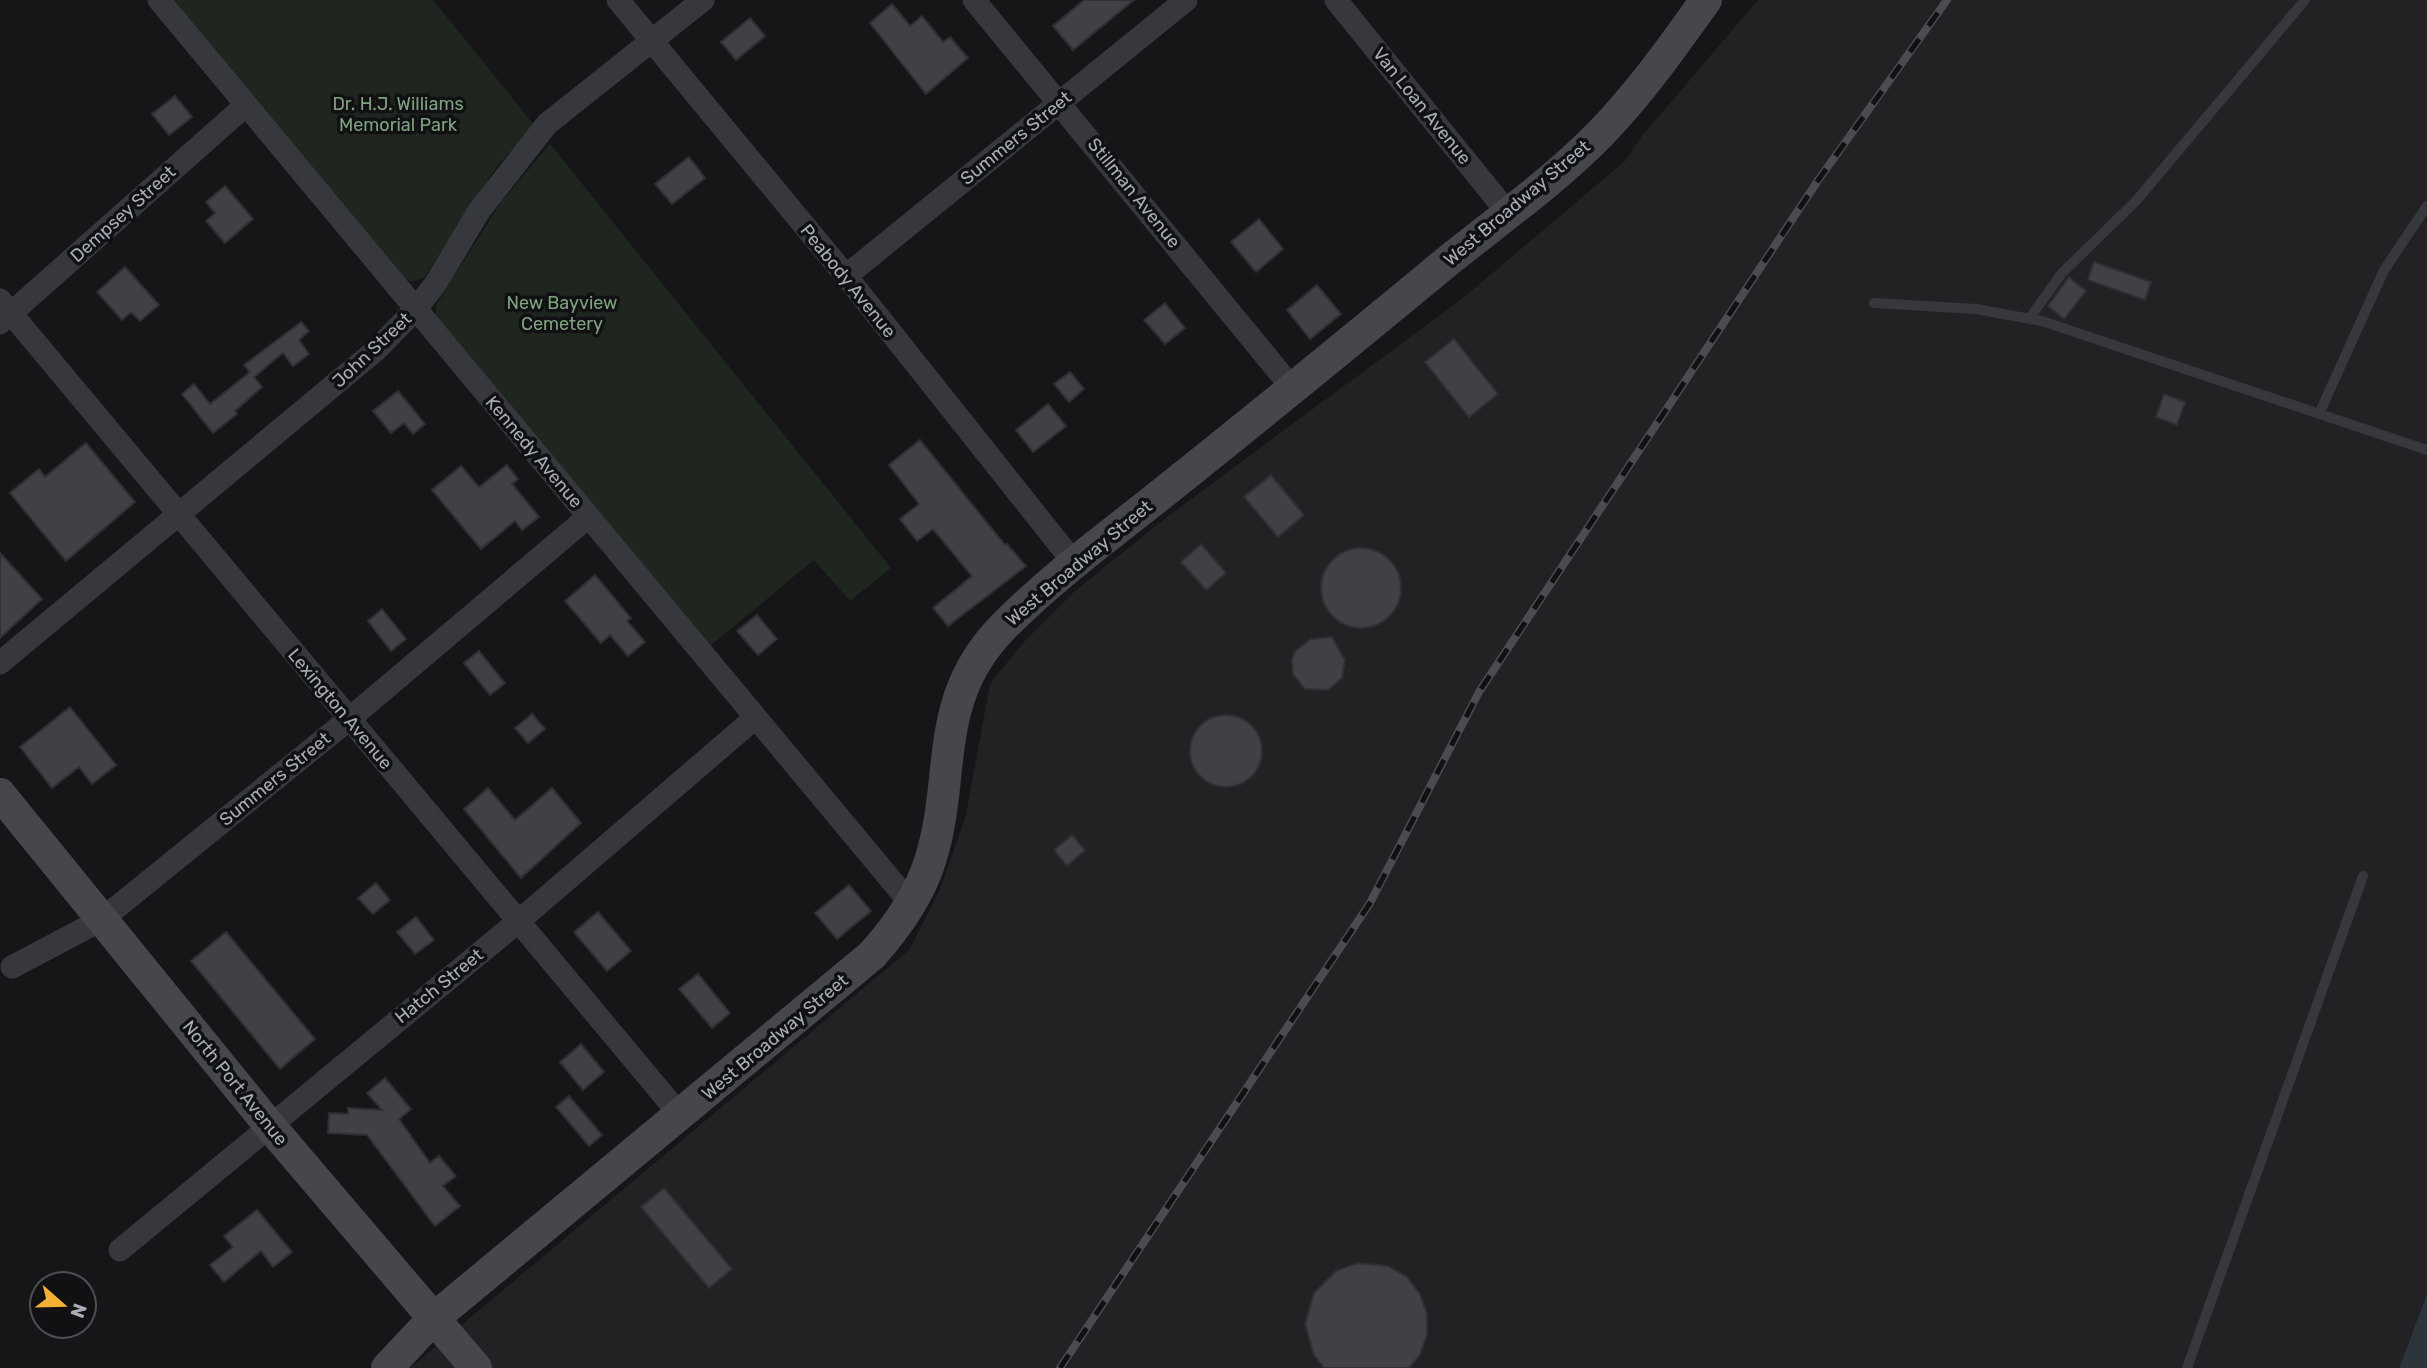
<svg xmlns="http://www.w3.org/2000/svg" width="2427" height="1368" font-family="Rubik,sans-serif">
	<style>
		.built { fill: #222225 }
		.green { fill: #1e261f }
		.water { fill: #2c353c }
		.building { fill: #404145; stroke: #303034; stroke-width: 2 }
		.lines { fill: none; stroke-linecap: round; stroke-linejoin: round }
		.lane { stroke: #37383d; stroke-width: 10 }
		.street { stroke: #37383d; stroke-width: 23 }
		.secondary { stroke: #45474d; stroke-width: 32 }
		.rail-casing { stroke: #4a4c52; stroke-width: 8 }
		.rail { stroke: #111113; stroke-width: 5; stroke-dasharray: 16; stroke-linecap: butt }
		.labels { text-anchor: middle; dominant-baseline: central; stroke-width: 7; stroke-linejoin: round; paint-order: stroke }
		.park-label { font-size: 18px; fill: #7fa381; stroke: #111113 }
		.street-label { font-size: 18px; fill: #a8adb8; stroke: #111113 }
	</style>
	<rect width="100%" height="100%" fill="#161618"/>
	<path class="built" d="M1758,0h669v1294l-28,74h-1989l499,-418 30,-59 26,-72 25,-135 31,-39 55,-55 92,-74 295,-218 162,-137 17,-25z"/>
	<path class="green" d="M174,0h259l102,126 -38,40 -72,111 -13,5 -6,-3z
		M550,144l341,424 -41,33 -36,-41 -104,86 -274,-331v-10l65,-103z"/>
	<path class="water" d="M2427,1294v74h-28z"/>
	<path class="building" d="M1084,0h50l-61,50 -20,-24z
		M892,4l18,22 12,-10 21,26 7,-5 18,21 -42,36 -56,-71z
		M750,18l15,18 -29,24 -15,-18z
		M175,96l17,21 -23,18 -17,-21z
		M689,157l16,21 -33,26 -17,-20z
		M225,186l28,33 -28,24 -19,-22 9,-8 -9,-11z
		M1259,219l24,30 -27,23 -25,-30z
		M2094,262l57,20 -6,18 -57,-20z
		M125,267l34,38 -19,16 -9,-9 -9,8 -25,-28z
		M2069,277l17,14 -22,28 -16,-13z
		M1317,285l24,29 -31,25 -23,-29z
		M1165,303l20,25 -20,16 -21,-24z
		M301,322l8,9 -10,9 10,14 -16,12 -10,-13 -29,24 8,10 -27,24 2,3 -24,19 -31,-39 12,-10 16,20 40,-32 -6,-7z
		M1454,339l44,55 -29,23 -44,-55z
		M1070,372l14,17 -15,13 -15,-18z
		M398,391l27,33 -12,10 -9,-11 -13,10 -18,-22z
		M2164,394l21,8 -8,23 -21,-8z
		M1048,404l18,22 -33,26 -17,-22z
		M920,440l85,105 2,-1 19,22 -78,60 -15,-18 39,-32 -39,-47 -16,12 -17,-22 19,-15 -30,-39z
		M86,443l49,59 -69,59 -56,-68 29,-24 6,8z
		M507,465l11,14 -6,5 27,33 -17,13 -7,-9 -34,28 -49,-59 29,-24 18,21z
		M1271,475l33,40 -26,22 -34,-40z
		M1201,544l25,29 -20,17 -25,-28z
		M1321 588a40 40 0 1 1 80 0a40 40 0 1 1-80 0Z
		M0,553l42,46 -42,39z
		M595,575l36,43 -4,3 18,21 -17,14 -18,-21 -9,8 -36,-42z
		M382,609l24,30 -15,12 -23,-30z
		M757,615l20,24 -19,16 -21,-24z
		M1332,637l13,23 -3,18 -14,12 -23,-1 -12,-15 -1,-14 3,-9 16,-12z
		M479,651l26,32 -15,12 -26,-32z
		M70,707l46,58 -24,19 -13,-17 -27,21 -32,-41z
		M532,714l13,15 -17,14 -13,-15z
		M1190 751a36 36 0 1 1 72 0a36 36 0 1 1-72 0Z
		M488,788l27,32 37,-32 29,35 -60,55 -57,-69z
		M1072,835l13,15 -18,16 -13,-16z
		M376,883l14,17 -17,14 -15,-16z
		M849,885l22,26 -34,28 -22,-26z
		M598,912l33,39 -24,20 -33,-39z
		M416,917l18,23 -19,14 -18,-22z
		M226,932l89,107 -35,30 -89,-108z
		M698,974l32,39 -18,15 -33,-39z
		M581,1044l23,28 -21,18 -23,-28z
		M385,1078l26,31 -12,10 31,44 9,-7 17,20 -13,10 17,20 -25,20 -68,-91 -39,-2 1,-20 19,1v-6l34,2 -15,-17z
		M569,1096l33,39 -13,11 -33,-39z
		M664,1188l68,81 -23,19 -68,-81z
		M257,1210l35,42 -19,15 -12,-16 -37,31 -14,-17 23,-18 -9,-11z
		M1357,1263l31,3 19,11 13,17 7,20v21l-7,20 -11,13h-85l-10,-13 -9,-31 9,-31 22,-22z"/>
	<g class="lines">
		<path class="lane" d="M1874,303l102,6 66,12 385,129
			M2029,319l33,-46 74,-72 169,-201
			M2319,414l65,-144 43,-64
			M2187,1368l176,-492"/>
		<path class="street" d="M159,0l752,904
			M618,0l228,276 229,288
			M974,0l319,389
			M1336,0l172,213
			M846,276l340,-276
			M0,300l681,816
			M0,323l246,-218
			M0,663l376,-313 39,-40 21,-27 43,-72 68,-87 156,-124
			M12,967l89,-47 247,-200 240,-203
			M120,1250l400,-330 235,-202"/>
		<path class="secondary" d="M0,794l269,331 207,243
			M387,1368l46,-49 439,-364c25,-28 47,-59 58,-94 27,-84 1,-161 73,-234 50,-51 110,-94 166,-139 94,-75 187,-151 280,-228 51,-41 106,-80 151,-126 40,-41 73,-88 106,-134"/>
		<g class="rail-casing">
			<path id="rail" d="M1060,1368l310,-465 109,-211 340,-513 128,-179"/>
		</g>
		<use href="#rail" class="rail"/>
	</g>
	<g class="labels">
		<g class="park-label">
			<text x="398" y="104">Dr. H.J. Williams<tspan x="398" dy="21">Memorial Park</tspan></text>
			<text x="562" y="303">New Bayview<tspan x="562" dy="21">Cemetery</tspan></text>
		</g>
		<g class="street-label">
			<text transform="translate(1422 106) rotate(51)">Van Loan Avenue</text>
			<text transform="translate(1016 138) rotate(-39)">Summers Street</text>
			<text transform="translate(1134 193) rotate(51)">Stillman Avenue</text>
			<text transform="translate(1517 203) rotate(-40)">West Broadway Street</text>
			<text transform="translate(123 214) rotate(-42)">Dempsey Street</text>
			<text transform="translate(848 281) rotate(51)">Peabody Avenue</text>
			<text transform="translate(372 350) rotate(-43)">John Street</text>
			<text transform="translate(534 452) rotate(50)">Kennedy Avenue</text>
			<text transform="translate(1079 563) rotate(-40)">West Broadway Street</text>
			<text transform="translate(340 709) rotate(50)">Lexington Avenue</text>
			<text transform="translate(275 779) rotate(-39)">Summers Street</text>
			<text transform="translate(439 986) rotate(-39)">Hatch Street</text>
			<text transform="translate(775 1037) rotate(-40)">West Broadway Street</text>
			<text transform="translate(235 1083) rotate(51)">North Port Avenue</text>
		</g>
	</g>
	<g transform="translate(63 1305) rotate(110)"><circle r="33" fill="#111113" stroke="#4d4f55" stroke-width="2"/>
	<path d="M0-5L12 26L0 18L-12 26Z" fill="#f2b134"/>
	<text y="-10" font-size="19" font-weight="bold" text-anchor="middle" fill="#a8adb8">N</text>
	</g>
</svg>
